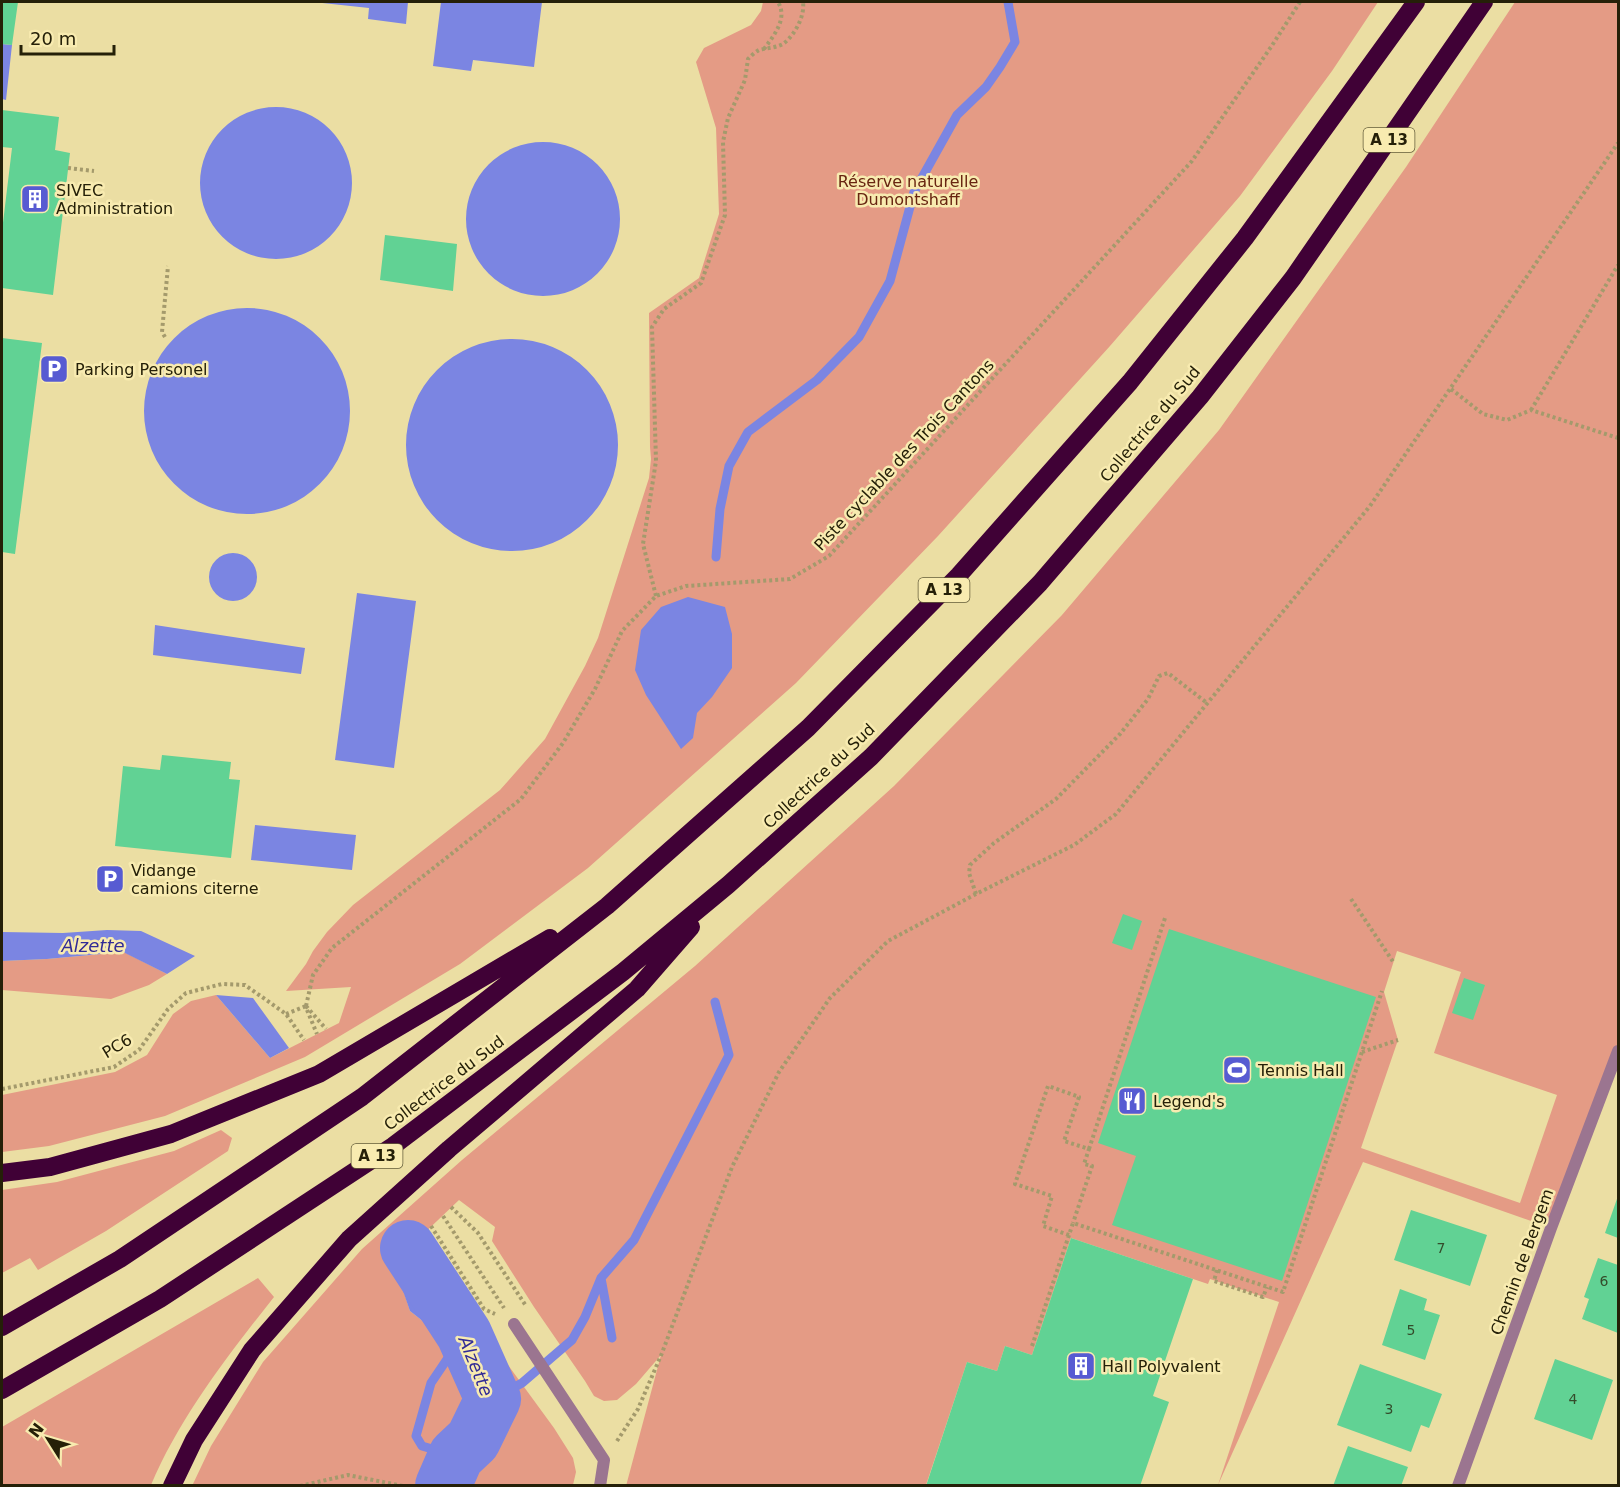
<svg xmlns="http://www.w3.org/2000/svg" width="1620" height="1487" font-family="'DejaVu Sans',sans-serif">
	<style>
		.green { fill: #e49b85; fill-rule: evenodd }
		.water { fill: #7b85e2 }
		.lines { fill: none; stroke-linecap: round; stroke-linejoin: round }
		.stream { stroke: #7b85e2; stroke-width: 9 }
		.river { stroke: #7b85e2; stroke-width: 56 }
		.building { fill: #61d294 }
		.path { stroke: #a49a6c; stroke-width: 4; stroke-dasharray: 3 3; stroke-linecap: butt }
		.service { stroke: #9b7590; stroke-width: 12 }
		.minor { stroke: #9b7590; stroke-width: 12 }
		.motorway { stroke: #400136; stroke-width: 18 }
		.labels { text-anchor: middle; dominant-baseline: central; stroke-width: 5; stroke-linejoin: round; paint-order: stroke }
		.number-label { font-size: 14px; fill: #344c2b }
		.shield { fill: #f8ebb0; stroke: #645d3a; stroke-width: 1.5 }
		.shield-label { font-size: 15px; font-weight: bold; fill: #252008 }
		.park-label { font-size: 16px; fill: #682511; stroke: #f8ebb0 }
		.poi-label { font-size: 16px; fill: #252008; stroke: #f8ebb0; text-anchor: start }
		.street-label { font-size: 16px; fill: #252008; stroke: #f8ebb0 }
		.water-label { font-size: 18px; font-style: italic; fill: #312b96; stroke: #f8ebb0 }
	</style>
	<rect width="100%" height="100%" fill="#ebdea3"/>
	<path class="green" d="M763,2h615l-46,69 -92,125 -130,150 -172,190 -142,147 -208,185 -128,96 -155,93 -140,59 -116,30 -47,6v-57l113,-23 32,-17 26,-41 18,-13 25,-6 54,63 69,-35 12,-36 -65,4 20,-27 7,-13 14,-19 26,-27 147,-115 45,-51 40,-73 13,-28 51,-160 2,-19 -1,-12 -1,-134 50,-35 20,-64 -3,-86 -20,-66 8,-14 47,-23 10,-14z
		M1515,2h103v1049l-67,177 -188,-66 -145,323 61,-183 -69,-23 -2,5 -137,-46 -39,117 -27,-9 -8,25 -30,-9 -41,123 -300,1 35,-131 -25,29 -19,16 -13,1 -10,-5 -9,-15 -51,-74 -42,-66 3,-14 -36,-27 -65,62 16,49 29,23 31,58 3,47 19,-40 -9,-47 9,-9 62,85 19,30 3,14 -3,13 -381,1 19,-40 52,-84 99,-113 100,-89 233,-194 199,-180 168,-171 157,-185 187,-263zM1397,951l64,21 -27,81 123,42 -37,108 -159,-55 37,-108 -14,-48z
		M124,952l43,22 -18,11 -38,14 -109,-9v-29l45,-2z
		M221,1130l11,8 -4,13 -122,80 -68,39 -8,-12 -28,15v-83l55,-8 117,-31z
		M258,1278l16,19c-46,58 -94,120 -123,188h-149v-58z"/>
	<path class="water" d="M313,2h95l-2,22 -38,-5 1,-11z
		M441,2h101l-8,65 -61,-7 -2,11 -38,-5z
		M2,44l10,1 -6,55 -4,-1z
		M200 183a76 76 0 1 1 152 0a76 76 0 1 1-152 0Z
		M466 219a77 77 0 1 1 154 0a77 77 0 1 1-154 0Z
		M144 411a103 103 0 1 1 206 0a103 103 0 1 1-206 0Z
		M406 445a106 106 0 1 1 212 0a106 106 0 1 1-212 0Z
		M209 577a24 24 0 1 1 48 0a24 24 0 1 1-48 0Z
		M357,593l59,8 -22,167 -59,-8z
		M688,597l37,10 7,27v34l-20,29 -15,16 -4,25 -12,11 -35,-54 -11,-25 6,-40 20,-23z
		M155,625l150,23 -4,26 -148,-19z
		M255,825l101,10 -4,35 -101,-10z
		M107,930l34,1 54,25 -28,18 -44,-22 -76,7 -45,2v-29l61,1z
		M216,995l37,3 36,50 -19,10z
		M420,1236l72,107 -9,9 10,47 -20,41 -3,-48 -31,-58 -29,-23 -17,-49z"/>
	<g class="lines">
		<path class="stream" d="M716,557l4,-48 9,-43 19,-34 69,-52 42,-43 31,-56 24,-89 43,-77 29,-28 14,-20 15,-25 -7,-40
			M601,1278l11,60
			M456,1346l-25,37 -15,53 6,10 34,10
			M493,1399l29,-16 50,-43 13,-23 16,-39 33,-38 95,-185 -14,-53"/>
		<path class="river" d="M408,1248l56,86 29,65 -20,41 -17,16 -13,30"/>
	</g>
	<path class="building" d="M2,2h16l-6,43 -10,-1z
		M2,110l57,7 -4,33 15,3 -17,142 -51,-7v-57l10,-83 -10,-1z
		M385,235l72,9 -4,47 -73,-11z
		M2,338l40,5 -27,211 -13,-2z
		M162,755l69,7 -2,17 11,1 -9,78 -116,-12 8,-80 37,4z
		M1123,914l19,7 -10,29 -20,-7z
		M1169,929l207,68 -94,284 -170,-56 24,-69 -38,-13z
		M1464,978l21,7 -12,35 -21,-7z
		M1618,1196v42l-13,-5z
		M1411,1210l76,25 -17,51 -76,-26z
		M1071,1238l122,41 -40,117 16,6 -29,84h-214l41,-124 30,9 8,-25 27,9z
		M1598,1258l20,7v68l-36,-14 7,-20 -5,-2z
		M1400,1289l27,10 -3,11 16,5 -15,45 -43,-15z
		M1555,1359l58,21 -21,60 -58,-21z
		M1360,1364l82,30 -13,34 -8,-3 -10,27 -74,-27z
		M1348,1446l60,21 -7,19h-68z"/>
	<g class="lines">
		<path class="path" d="M764,49c10,-14 24,-30 14,-47
			M68,168l26,3
			M165,337l-3,-5 6,-66
			M1451,389l32,25 24,6 24,-10 87,28
			M1531,410l87,-145
			M656,596l-13,-52 13,-83 -4,-134 12,-18 37,-26 24,-68 -2,-73 5,-24 17,-38 3,-21c3,-3 7,-7 11,-9 8,-2 16,-2 24,-6 12,-9 22,-28 20,-42
			M976,894l-7,-21 1,-8 24,-22 62,-44 64,-65 28,-35 11,-23 9,-3 39,30
			M1351,899l43,64
			M306,1006l7,-31 19,-27 189,-149 42,-56 32,-54 27,-58 34,-35 30,-10 104,-7 39,-23 363,-395 79,-114 29,-45
			M306,1006l20,23
			M307,1010l10,24
			M286,1014l20,-8
			M1362,1052l36,-12
			M2,1089l112,-22 25,-17 29,-41 18,-16 36,-9 23,1 41,29 18,26
			M1089,1149l76,-231
			M451,1207l27,26 48,73
			M443,1216l61,92
			M431,1226l53,83 11,5
			M1069,1235l-26,-9 9,-30 -37,-12 33,-98 31,11 -15,44 25,8 -5,15 8,2 -19,57
			M1217,1270l-3,11 49,16 4,-10
			M1032,1346l41,-123 210,69 99,-301
			M617,1441l21,-32 24,-56 70,-186 47,-95 51,-74 58,-57 88,-47 98,-49 42,-31 254,-308 248,-363
			M300,1486l48,-11 55,11"/>
		<path class="service" d="M514,1324l90,136 -4,26"/>
		<path class="minor" d="M1458,1486l93,-258 67,-177"/>
		<path class="motorway" d="M2,1173l48,-6 121,-33 148,-60 231,-136
			M2,1327l118,-68 242,-162 245,-191 201,-178 151,-153 171,-193 115,-144 171,-236
			M2,1390l158,-91 233,-153 230,-174 105,-87 143,-128 169,-174 160,-186 93,-119 191,-276
			M172,1486l22,-46 58,-90 97,-111 100,-90 188,-160 54,-62"/>
	</g>
	<defs>
		<g id="building-square" transform="scale(1.5)"><rect x="-9" y="-9" width="18" height="18" rx="4" fill="#575bd2" stroke="#f8ebb0"/><path d="M-4-6H4V6H1V3H-1V6H-4ZM-2.5-4.3h1.7v1.8h-1.7ZM.8-4.3h1.7v1.8H.8ZM-2.5-1h1.7V.8h-1.7ZM.8-1h1.7V.8H.8Z" fill="#fff"/></g>
		<g id="parking-square" transform="scale(1.5)"><rect x="-9" y="-9" width="18" height="18" rx="4" fill="#575bd2" stroke="#f8ebb0"/><path d="M-3.5-5.5H1a3.5 3.5 0 0 1 0 7H-1V5.5H-3.5ZM-1-3.4V-.6H.8a1.4 1.4 0 0 0 0-2.8Z" fill="#fff"/></g>
		<g id="stadium-square" transform="scale(1.5)"><rect x="-9" y="-9" width="18" height="18" rx="4" fill="#575bd2" stroke="#f8ebb0"/><path d="M0-5a6.5 5 0 1 0 0 10a6.5 5 0 1 0 0-10ZM-3.5-1.8h7v3.6h-7Z" fill="#fff"/></g>
		<g id="restaurant-square" transform="scale(1.5)"><rect x="-9" y="-9" width="18" height="18" rx="4" fill="#575bd2" stroke="#f8ebb0"/><path d="M-5-6h1v4h1v-4h1v4h1v-4h1v5L-1.5 .5V6h-2V.5L-5-1ZM5-6V6H3V1.5H1.5Q1.5-4 5-6Z" fill="#fff"/></g>
	</defs>
	<g fill-rule="evenodd">
		<use href="#building-square" x="35" y="199"/>
		<use href="#parking-square" x="54" y="369"/>
		<use href="#parking-square" x="110" y="879"/>
		<use href="#stadium-square" x="1237" y="1070"/>
		<use href="#restaurant-square" x="1132" y="1101"/>
		<use href="#building-square" x="1081" y="1366"/>
	</g>
	<g class="labels">
		<g class="number-label">
			<text x="1441" y="1248">7</text>
			<text x="1604" y="1281">6</text>
			<text x="1411" y="1330">5</text>
			<text x="1573" y="1399">4</text>
			<text x="1389" y="1409">3</text>
		</g>
		<g class="shield">
			<rect x="1363.5" y="128" width="51" height="24" rx="4.5"/>
			<rect x="918.5" y="578" width="51" height="24" rx="4.5"/>
			<rect x="351.5" y="1144" width="51" height="24" rx="4.5"/>
		</g>
		<g class="shield-label">
			<text x="1389" y="140">A 13</text>
			<text x="944" y="590">A 13</text>
			<text x="377" y="1156">A 13</text>
		</g>
		<g class="park-label">
			<text x="908" y="181">Réserve naturelle<tspan x="908" dy="18">Dumontshaff</tspan></text>
		</g>
		<g class="poi-label">
			<text x="56" y="190">SIVEC<tspan x="56" dy="18">Administration</tspan></text>
			<text x="75" y="369">Parking Personel</text>
			<text x="131" y="870">Vidange<tspan x="131" dy="18">camions citerne</tspan></text>
			<text x="1258" y="1070">Tennis Hall</text>
			<text x="1153" y="1101">Legend's</text>
			<text x="1102" y="1366">Hall Polyvalent</text>
		</g>
		<g class="street-label">
			<text transform="translate(1150 424) rotate(-50)">Collectrice du Sud</text>
			<text transform="translate(904 455) rotate(-47)">Piste cyclable des Trois Cantons</text>
			<text transform="translate(819 776) rotate(-43)">Collectrice du Sud</text>
			<text transform="translate(117 1046) rotate(-31)">PC6</text>
			<text transform="translate(444 1083) rotate(-37)">Collectrice du Sud</text>
			<text transform="translate(1522 1262) rotate(-70)">Chemin de Bergem</text>
		</g>
		<g class="water-label">
			<text x="93" y="945">Alzette</text>
			<text transform="translate(476 1366) rotate(68)">Alzette</text>
		</g>
	</g>
	<rect width="1620" height="1487" fill="none" stroke="#252008" stroke-width="6"/>
	<g transform="translate(48 1439) rotate(307)" stroke="#f8ebb0" stroke-width="4.5" paint-order="stroke">
	<path d="M0-4.5L10 22L0 15L-10 22Z" fill="#252008"/>
	<text y="-9" font-size="16" font-weight="bold" text-anchor="middle" fill="#252008">N</text>
	</g>
	<path d="M21 45v9h93v-9" fill="none" stroke="#252008" stroke-width="3"/>
	<text x="30" y="45" font-size="18" fill="#252008" stroke="#f8ebb0" stroke-width="4.5" paint-order="stroke">20 m</text>
</svg>
